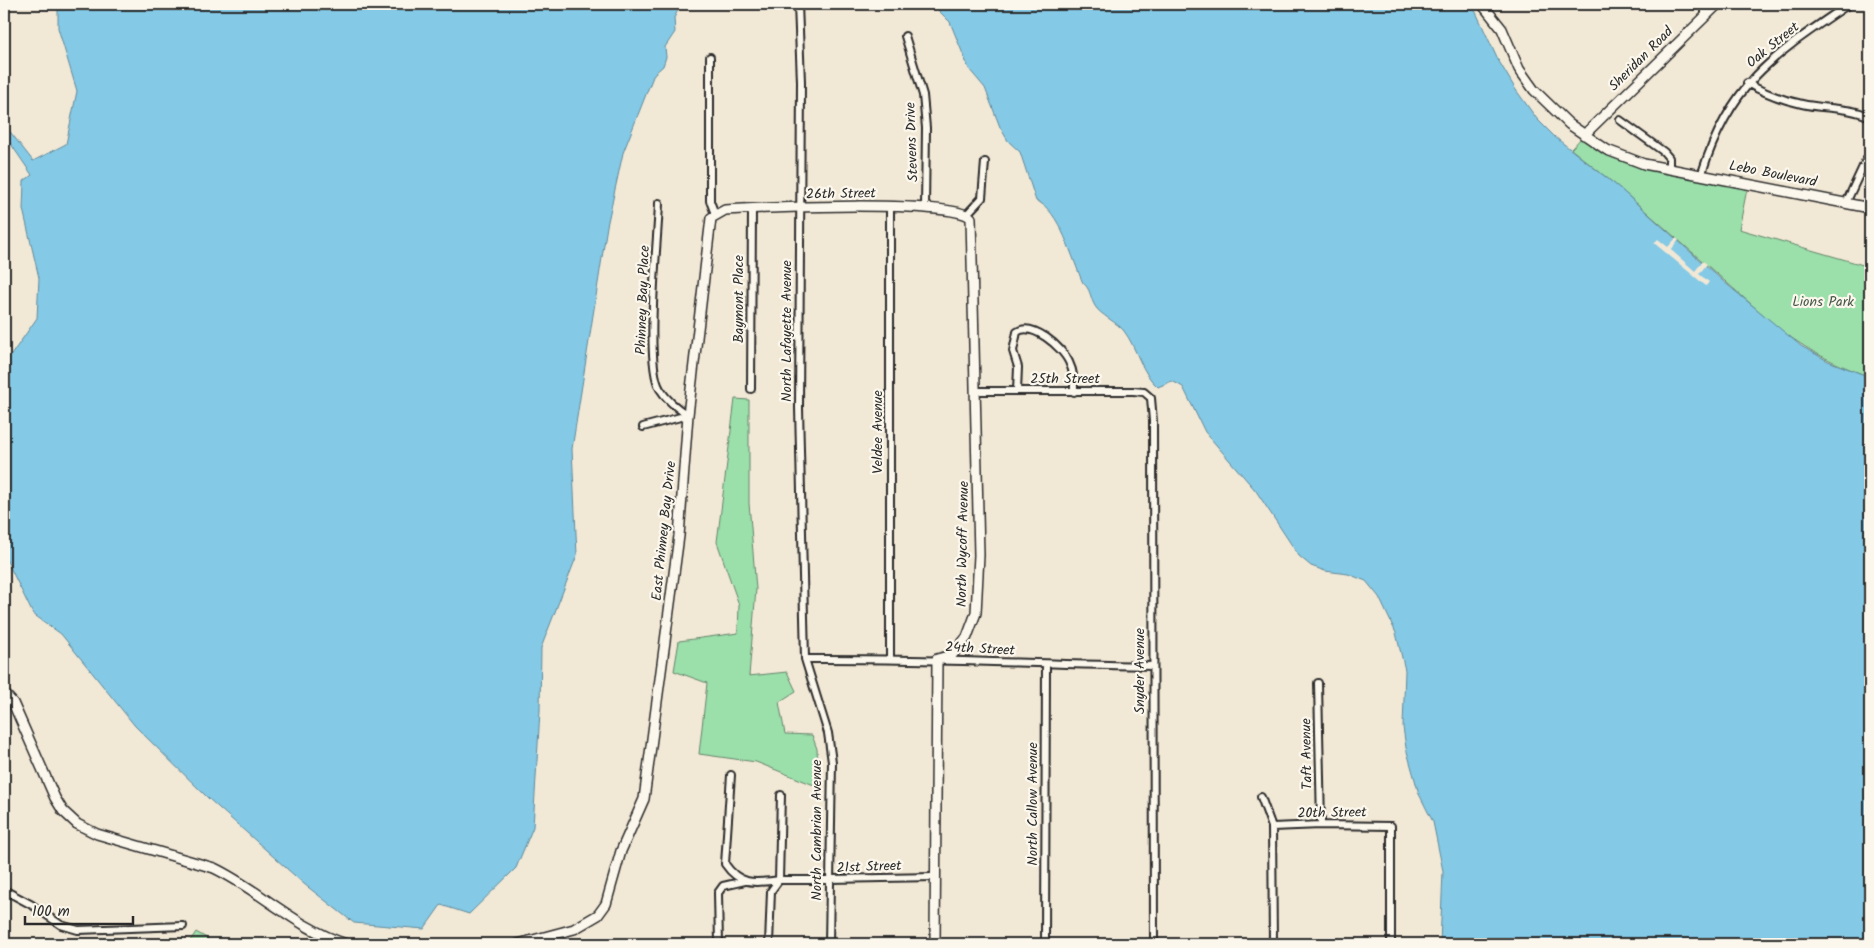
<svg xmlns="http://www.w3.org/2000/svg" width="1874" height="948" font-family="Kalam,sans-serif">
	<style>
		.green { fill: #9bdfaa; stroke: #63856a }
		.water { fill: #84c9e5; stroke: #608a9b }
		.pier { fill: #f2e8d6 }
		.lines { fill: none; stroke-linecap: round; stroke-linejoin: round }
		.street-casing { stroke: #2b2b2b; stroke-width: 10 }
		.secondary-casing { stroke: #2b2b2b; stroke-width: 12 }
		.street { stroke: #fbf7ec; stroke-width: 6 }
		.secondary { stroke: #fbf7ec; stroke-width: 9 }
		.labels { text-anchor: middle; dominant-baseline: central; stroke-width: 4.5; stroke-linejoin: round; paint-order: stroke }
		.street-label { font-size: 14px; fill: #2b2b2b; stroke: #fbf7ec }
		.park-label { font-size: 14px; fill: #47584b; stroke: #fbf7ec }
	</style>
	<rect width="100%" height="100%" fill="#f2e8d6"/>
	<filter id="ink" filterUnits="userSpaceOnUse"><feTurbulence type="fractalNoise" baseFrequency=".02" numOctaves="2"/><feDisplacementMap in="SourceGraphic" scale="10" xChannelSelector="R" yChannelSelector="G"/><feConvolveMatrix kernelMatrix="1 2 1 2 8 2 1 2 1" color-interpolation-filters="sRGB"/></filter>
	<g filter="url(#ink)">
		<path class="green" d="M1584,135l31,19 133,30 -9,45 131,38v110c-37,-14 -61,-25 -93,-50l-160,-141 -46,-37z
			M735,399l14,1v103l7,86 -7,87 38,-4 9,19 -17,11 6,32 27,1 5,14 2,38 -63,-25 -57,-8 8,-71 -33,-12 5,-30 59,-8 1,-28 -22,-63z
			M196,932l21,12h-29z"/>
		<path class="water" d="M58,4h628l-6,2 -6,12 1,14 -10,15 1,10 -3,9 -9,8 -31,79 -16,73 -35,223 5,106 -36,93 -1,63 -7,116 -17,41 -47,46 -28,-9 -17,24 -70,-6 -50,-39 -95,-85 -74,-73 -74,-92 -28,-20 -29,-59v-197h5l28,-40 2,-40 -16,-69 1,-28 8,-6 -28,-41v-10l29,37 33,-17 11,-53 -19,-63z
			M932,4h496l7,5 10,-4 30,5 22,48 19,32 21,29 18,18 62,49 106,95 78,65 27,15 42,16v567h-430l3,-73 -10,-49 -14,-28 -13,-46 -3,-21 2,-57 -9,-37 -17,-36 -13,-16 -18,-7 -23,-3 -14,-5 -12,-10 -43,-65 -51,-59 -22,-45 -11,-6 -14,6c-17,-14 -21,-39 -34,-56 -6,-8 -25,-17 -29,-25 -5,-8 -4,-17 -12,-23 -10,-22 -24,-75 -47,-82l-16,-49 -12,-11 -8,-14 -15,-39 -16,-19 -19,-47z"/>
		<path class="pier" d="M1676,238l3,2 -8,10 24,21 8,-10 4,3 -8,10 10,8 -3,4 -52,-43 4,-4 10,8z"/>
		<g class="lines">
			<g class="street-casing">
				<path id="street" d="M798,4l3,78 -2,326 6,251 23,74 4,29 -3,182
					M1705,15v-11
					M905,36l18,59 3,33 -1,80
					M710,57v144l5,13
					M1747,83c17,10 36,17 55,21 22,5 48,3 68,13
					M1620,120l44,32 5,6v10
					M1702,173c28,-90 72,-118 147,-169
					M659,203c-1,36 -15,161 1,186 6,10 18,20 28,26
					M1846,203l20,-43 4,-4
					M967,214l15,-16 3,-36
					M751,389l1,-180
					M976,391h157l11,1 7,6 2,23 1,523
					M1017,391l1,-24 -5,-16 4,-19c15,-11 45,15 52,30 5,10 5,19 5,30
					M643,427l45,-12
					M890,658v-451
					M805,659c116,-1 232,5 348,7
					M1318,683l3,142
					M731,775l-6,89c15,22 30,19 54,16l155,-3
					M1261,797l11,30 1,117
					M1272,827l49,-2 70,1v118
					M4,890l28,15 29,20 17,5 105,-4
					M719,944l-1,-51 5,-7 22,-5
					M769,944l2,-53 8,-11 2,-85
					M1045,944l1,-280"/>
			</g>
			<g class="secondary-casing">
				<path id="secondary" d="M1482,4l20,25 17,40 15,21 35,34 38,26 37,14 226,44
					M1584,135l134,-131
					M4,693l9,10 42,95 8,13 14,13 20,10 117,34c46,22 82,60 132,76
					M518,944l56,-15 24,-14 8,-11 15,-53 23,-52 35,-263 9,-121 23,-197 14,-8c35,-2 230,-11 246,8l8,337 -3,58 -9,24 -15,18 -15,4 -2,285"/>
			</g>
			<use href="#street" class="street"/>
			<use href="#secondary" class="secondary"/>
		</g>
	</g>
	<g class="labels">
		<g class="street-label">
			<text transform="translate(1773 45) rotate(-39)">Oak Street</text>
			<text transform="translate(1641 59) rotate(-45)">Sheridan Road</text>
			<text transform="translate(912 142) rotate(-92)">Stevens Drive</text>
			<text transform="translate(1773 174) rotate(11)">Lebo Boulevard</text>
			<text transform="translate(841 194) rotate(-1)">26th Street</text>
			<text transform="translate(739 299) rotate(-90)">Baymont Place</text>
			<text transform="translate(643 300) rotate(-88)">Phinney Bay Place</text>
			<text transform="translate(787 331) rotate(-90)">North Lafayette Avenue</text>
			<text x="1065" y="379">25th Street</text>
			<text transform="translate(878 432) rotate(-90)">Veldee Avenue</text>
			<text transform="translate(664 531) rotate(-84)">East Phinney Bay Drive</text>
			<text transform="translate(963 544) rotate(-89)">North Wycoff Avenue</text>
			<text transform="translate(980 649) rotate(3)">24th Street</text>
			<text transform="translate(1140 671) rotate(-90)">Snyder Avenue</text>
			<text transform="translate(1307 754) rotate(-91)">Taft Avenue</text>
			<text transform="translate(1033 804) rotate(-90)">North Callow Avenue</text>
			<text transform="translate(1332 813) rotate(-1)">20th Street</text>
			<text transform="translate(817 830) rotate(-90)">North Cambrian Avenue</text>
			<text transform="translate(869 867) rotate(-2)">21st Street</text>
		</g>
		<g class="park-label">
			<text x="1823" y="302">Lions Park</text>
		</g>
	</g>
	<rect width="1874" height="948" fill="none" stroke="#fbf7ec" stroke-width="20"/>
	<rect x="10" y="10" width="1854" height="928" fill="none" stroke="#2b2b2b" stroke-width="2" filter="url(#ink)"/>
	<path d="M25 916v8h108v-8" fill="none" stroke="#2b2b2b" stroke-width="2.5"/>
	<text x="32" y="916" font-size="15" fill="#2b2b2b" stroke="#fbf7ec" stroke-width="4" paint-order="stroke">100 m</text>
</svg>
